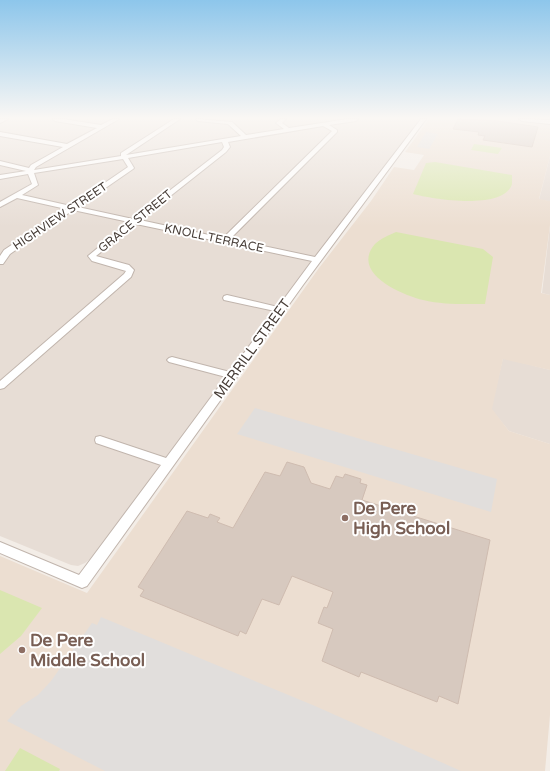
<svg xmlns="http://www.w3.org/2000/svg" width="550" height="771" font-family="'Varela Round',sans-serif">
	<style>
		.residential { fill: #e7ddd5 }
		.education { fill: #ecded1 }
		.green { fill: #dae6b0 }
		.parking { fill: #e1dedc }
		.building { fill: #d7c9bf; stroke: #cfbcb0 }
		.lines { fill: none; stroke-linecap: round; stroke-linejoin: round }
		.minor-casing { stroke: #c1b5ad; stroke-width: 2 }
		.minor { fill: #fff; fill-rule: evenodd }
		.education-dot { fill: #8d6e63; stroke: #fff; stroke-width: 1.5 }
		.labels { text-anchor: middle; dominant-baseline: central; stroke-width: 4; stroke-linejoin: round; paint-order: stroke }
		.far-street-label { font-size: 12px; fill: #463c36; stroke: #fff }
		.street-label { font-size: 14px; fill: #463c36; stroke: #fff }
		.near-education-label { font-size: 17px; font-weight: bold; fill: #785e54; stroke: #fff; text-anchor: start }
	</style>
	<rect width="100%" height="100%" fill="#f3ede7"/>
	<path class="residential" d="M0,119h422l-332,440 -5,4 -7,3 -7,-1 -71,-29z
		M550,156v45l-11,-1z
		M550,226v69l-8,-2z
		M503,358l47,12v74l-41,-13 -18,-22z"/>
	<path class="education" d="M429,119h80l41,5v32l-11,43 11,2v24l-9,68 9,2v75l-47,-11 -11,50 17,22 41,13v271l-5,56h-545v-215l87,37 232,-325 52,-67 23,-34 20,3 10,-15 -19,-3z"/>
	<path class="green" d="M474,144l28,4 -4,6 -27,-4z
		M435,162l77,13c0,2 0,6 0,9 -8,27 -80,15 -99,10l13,-31z
		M396,232l87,17 10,8 -8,47c-21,0 -41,1 -62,-4 -21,-5 -73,-27 -48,-56 5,-5 14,-9 21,-12z
		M0,590l42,18 -21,28 -21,18z
		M20,748l40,21 -1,2h-54z"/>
	<path class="parking" d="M426,132l12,2 -9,15 -12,-2z
		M255,408l242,71 -6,33 -254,-78z
		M101,617l214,89 146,65h-356l-98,-50 14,-15 17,-11 13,-14 41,-58 5,2z"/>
	<path class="building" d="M458,119l40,2 40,6 -6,20 -49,-7 2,-4 -7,-1 1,-3 -26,-3z
		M287,462l17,5 7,16 19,6 6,-13 7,2 2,-4 16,5 -1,4 7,2 -5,15 128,40 -32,164 -19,-8 -2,6 -76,-30 -2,5 -37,-16 11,-32 -15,-6 6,-16 3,1 6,-16 -41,-16 -13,29 -17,-6 -16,35 -6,-3 -2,5 -98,-40 4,-6 -6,-3 49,-76 21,7 2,-4 10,4 -3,4 16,6 32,-56 15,4z"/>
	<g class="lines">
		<g class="minor-casing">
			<path id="minor" d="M0,119h8l-8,4z
				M53,119h10l38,6 12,-6h6l-83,48 -2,3 87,-14v-3l53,-34h6l-54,36 115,-19 -13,-12 -30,-3 -2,-2 36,3 14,13 38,-6 -8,-6 5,-4h5l-4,4 7,5 59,-9h10l-2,2 -27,4 8,5v2l-107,107 85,18 106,-138h5l-123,166 -216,301 -5,2 -82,-35v-11l79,33 82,-110 -65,-22 -1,-3 1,-3 4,-1 66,22 60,-81 -57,-15 -2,-2 2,-2 3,-1 58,15 45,-61 -51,-11 -1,-2 1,-2 3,-1 51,12 34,-46 -176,-37 -40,32 33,9 5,5 -3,7 -127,111 -4,1v-8l124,-107 2,-3 -34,-10 -4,-5 41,-34 -56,-12 -63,44 -7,10h-3v-8l4,-6 62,-41 -49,-11 -17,9v-5l32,-18 -4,-10 -28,5v-4l26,-4 -26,-6v-4l29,7 2,-3 32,-18 -63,-11v-4l67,12 30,-16 -42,-7zM323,126l9,5 -109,107 -83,-18 86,-68 4,-5 -2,-5zM222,142l2,5 -2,3 -89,69 -55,-12 55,-38 1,-1 -6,-10zM123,159l5,8 -57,39 -49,-11 16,-10 -4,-12z
				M519,119l31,1v4l-28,-3z"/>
		</g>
		<use href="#minor" class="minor"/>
	</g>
	<linearGradient id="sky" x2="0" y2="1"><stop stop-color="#8dc6eb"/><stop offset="0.52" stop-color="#faf7f4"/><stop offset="1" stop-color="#faf7f4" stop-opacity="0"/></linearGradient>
	<rect width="550" height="227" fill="url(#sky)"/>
	<g class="education-dot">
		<circle cx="345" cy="518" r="4"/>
		<circle cx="22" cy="650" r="4"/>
	</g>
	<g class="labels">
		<g class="far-street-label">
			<text transform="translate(60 216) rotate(-34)">HIGHVIEW STREET</text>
			<text transform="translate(135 221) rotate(-39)">GRACE STREET</text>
			<text transform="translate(214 238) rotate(12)">KNOLL TERRACE</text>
		</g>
		<g class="street-label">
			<text transform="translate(252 349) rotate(-54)">MERRILL STREET</text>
		</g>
		<g class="near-education-label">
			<text x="353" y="508">De Pere<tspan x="353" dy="20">High School</tspan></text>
			<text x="30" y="640">De Pere<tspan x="30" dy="20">Middle School</tspan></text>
		</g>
	</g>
</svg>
